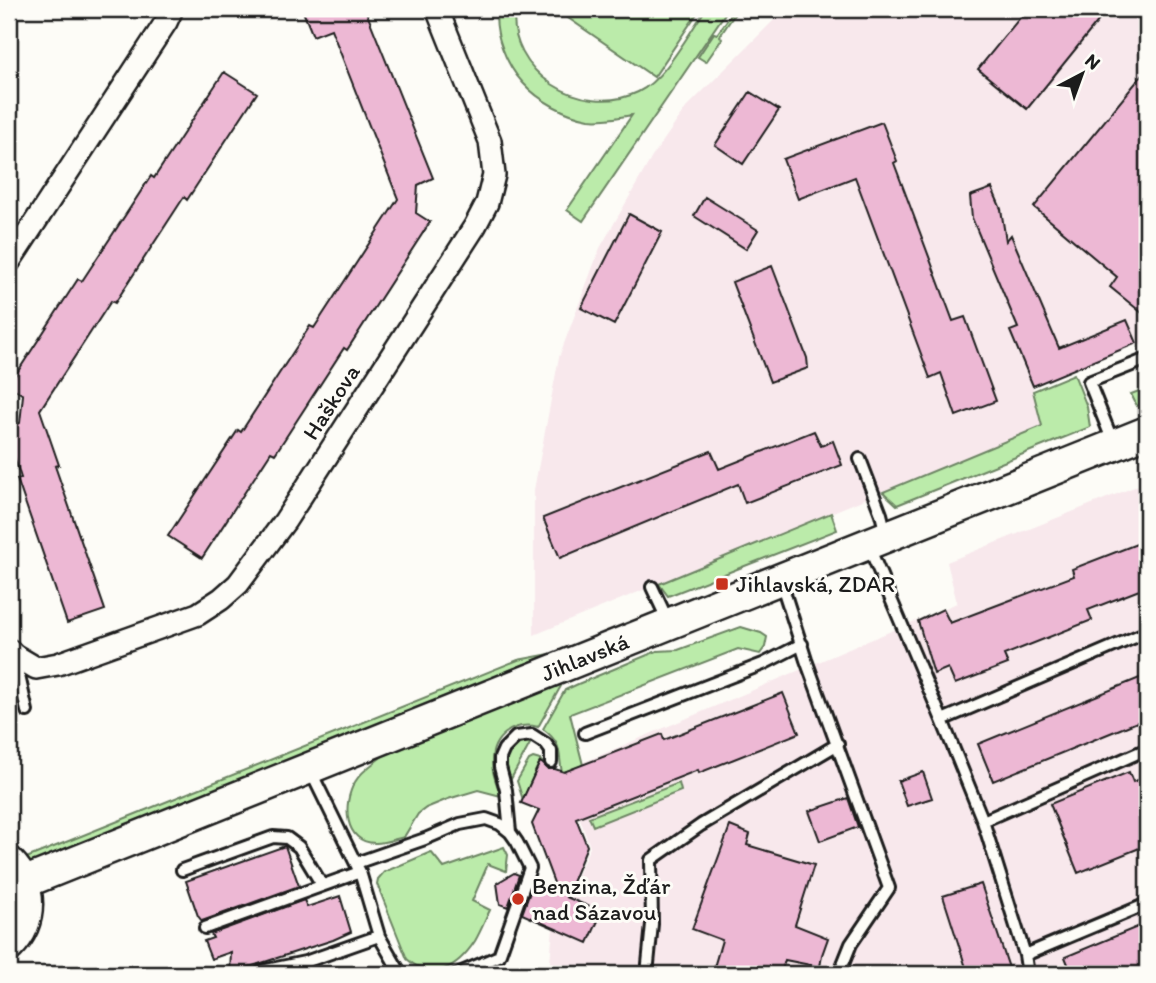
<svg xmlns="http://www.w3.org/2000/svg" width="1156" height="983" font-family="Itim,sans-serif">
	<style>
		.built { fill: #f8e8ec }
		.green { fill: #bbebaa; stroke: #6c8463; stroke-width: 2 }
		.building { fill: #edb8d4; stroke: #1c1c1c; stroke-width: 2 }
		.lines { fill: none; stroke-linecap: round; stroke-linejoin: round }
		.service-casing { stroke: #1c1c1c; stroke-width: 16 }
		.minor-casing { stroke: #1c1c1c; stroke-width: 26 }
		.secondary-casing { stroke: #1c1c1c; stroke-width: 35 }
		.service { stroke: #fdfcf7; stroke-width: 10 }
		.minor { stroke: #fdfcf7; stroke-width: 21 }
		.secondary { stroke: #fdfcf7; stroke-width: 30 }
		.poi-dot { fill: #c8321e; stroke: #fdfcf7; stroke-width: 2.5 }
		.labels { text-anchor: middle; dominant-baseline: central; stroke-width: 6; stroke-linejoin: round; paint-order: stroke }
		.street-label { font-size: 23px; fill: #1c1c1c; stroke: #fdfcf7 }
		.poi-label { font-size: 23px; fill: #1c1c1c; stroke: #fdfcf7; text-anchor: start }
	</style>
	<rect width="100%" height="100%" fill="#fdfcf7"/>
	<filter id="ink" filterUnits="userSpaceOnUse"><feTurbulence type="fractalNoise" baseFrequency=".0143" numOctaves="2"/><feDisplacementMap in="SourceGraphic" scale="14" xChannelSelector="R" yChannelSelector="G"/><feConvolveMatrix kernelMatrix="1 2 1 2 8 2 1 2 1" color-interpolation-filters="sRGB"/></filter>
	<g filter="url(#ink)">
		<path class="built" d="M785,9h362v337l-9,-2 -106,42 10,40 -508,209v-145l25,-133 41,-109 52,-91 34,-49z
			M1147,482v492h-598l4,-46 37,-81 -27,-76 394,-168 -10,-41z"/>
		<path class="green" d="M497,9h18c-9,63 67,110 123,83 27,-13 50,-58 68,-83h22l-145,212 -16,-11 65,-95c-14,2 -28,6 -43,4 -23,-4 -50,-18 -66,-36 -16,-17 -30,-50 -26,-74z
			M555,9h145l-46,68z
			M735,9h3l-18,27 2,3 -16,23 -8,-5 16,-24 3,1z
			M1074,374l13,33 3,20 -193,78 -14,-13 159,-66 -9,-35z
			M1147,388v14l-10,4 -6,-12z
			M831,513l6,17 -169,66 -9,-12z
			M741,627l20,6 6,4 -2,10 -5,7 -22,-5 -168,65 13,51 -21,8c-4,-21 1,-29 -19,-44l22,-39 13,-6 79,-33 21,-1z
			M550,654l-515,209 -26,2 509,-205z
			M560,684l1,2 -23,41c-24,-6 -47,10 -46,36 0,11 5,22 9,33l-23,-6 -30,9 -22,9 -8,6 -14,23c-9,2 -19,6 -28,6 -32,1 -34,-40 -21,-61 6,-11 19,-19 29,-27z
			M526,741l5,1 -20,37c-9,-18 -6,-31 15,-38z
			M533,758l7,2 3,3 -5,2 -15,35 -6,-19 12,-21z
			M679,783l2,8 -88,35 -4,-9z
			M504,847l4,8 -2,16 -18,-7 -16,37 18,9c-5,10 -9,21 -15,31 -17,26 -42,42 -68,18l-30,-75 1,-5 6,-7 47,-20 13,16z"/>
		<path class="building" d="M302,9h63l68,169 -15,7 -2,28 14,9 -83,128 -3,-2 -69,106 -4,-2 -69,106 -34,-22 70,-106 3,2 69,-106 4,2 84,-129 -67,-170 -18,7z
			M1027,9h81l-81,100 -49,-40z
			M1147,69v248l-37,-30 7,-10 -83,-70z
			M224,72l33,21 -70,107 -3,-3 -69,106 -4,-2 -71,109 19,55 -4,1 50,144 -38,13 -50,-144 4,-1 -12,-37v-14l11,-4 3,-28 -14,-10 69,-106 4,2 69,-105 3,2z
			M750,92l29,18 -36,54 -28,-19z
			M882,122l15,39 -3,2 59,158 12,-4 31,84 -40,15 -15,-43 -11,5 -75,-201 -57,22 -15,-40z
			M992,188l9,21 5,32 5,-6 48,113 68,-28 10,23 -104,43 -23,-55 8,-3 -46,-110 -2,-22z
			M705,197l53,33 -12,19 -52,-33z
			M629,214l33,18 -48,93 -33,-17z
			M772,266l35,92 1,10 -38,14 -38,-100z
			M814,431l7,15 12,-5 9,24 -97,38 -7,-19 -178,74 -17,-40 168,-67 8,18z
			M1147,540v47l-59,23 4,10 -88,35 4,9 -53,20 -7,-16 -14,6 -16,-53 25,-12 7,14 124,-47 -2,-7z
			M1147,675v43l-154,63 -15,-37z
			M783,693l16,40 -100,40 -1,-3 -122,48 11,28 -21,51 36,15 -14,31 -66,-29 12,-33 23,10 -25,-67 7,-14 -18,-7 19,-41 3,2 5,5h7l9,3 98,-38 2,6z
			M923,772l9,26 -25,8 -9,-25z
			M1129,772l4,10 14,-6v69l-69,28 -28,-69z
			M848,798l10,29 -38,14 -11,-30z
			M730,826l20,8 -3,11 67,20 -19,60 33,13 -6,17 -2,12 -35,-7 -4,14h-69l10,-34 -30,-11z
			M285,846l14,40 -97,35 -4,-5 -12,-35z
			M514,873l5,2 -11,32 -8,-3 -3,-21z
			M981,884l30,90h-43l-25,-78z
			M340,896l11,36 -18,8 -84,27v7h-19l1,-22 -20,7 -7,-18 9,-3 -2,-4 93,-34 3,7z
			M1147,923v51h-75l-7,-17z"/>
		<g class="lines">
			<g class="service-casing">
				<path id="service" d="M1113,442l-24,-60 58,-23
					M860,459l21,55 5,20
					M869,547l73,173 41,101 42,134 3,19
					M781,582l25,78 83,228 -38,56 -12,30
					M652,587l16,34
					M15,658l12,53
					M942,720l205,-88
					M585,733l178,-69 39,-20
					M310,770l50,102 19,64 22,38
					M983,821l164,-72
					M510,832l-4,-42 -6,-23v-9l4,-9 12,-12 16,-2 14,9 5,7v11
					M356,863l69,-24 35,-15 26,-5 14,5 10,8 7,10 13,26 -31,88 -42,18
					M182,870l91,-33 14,1 12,9 23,38
					M205,928l155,-56
					M1025,955l122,-51
					M262,971l43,-9 74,-26
					M647,974l5,-50 -1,-64 50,-35 137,-81"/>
			</g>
			<g class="minor-casing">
				<path id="minor" d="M9,262l157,-240 6,-13
					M9,650l5,5 22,13 22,-4 140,-50 23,-15 17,-15 47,-63 190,-295 12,-23 7,-28 -4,-34 -53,-132"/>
			</g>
			<g class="secondary-casing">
				<path id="secondary" d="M9,862c24,24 24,60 0,84
					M23,883l1124,-451"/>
			</g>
			<use href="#service" class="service"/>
			<use href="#minor" class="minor"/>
			<use href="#secondary" class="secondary"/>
		</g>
	</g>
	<g class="poi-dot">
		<rect x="715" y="577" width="14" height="14" rx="3.5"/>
		<circle cx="518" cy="899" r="7"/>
	</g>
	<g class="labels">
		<g class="street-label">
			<text transform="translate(331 402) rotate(-57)">Haškova</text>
			<text transform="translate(585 657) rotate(-22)">Jihlavská</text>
		</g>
		<g class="poi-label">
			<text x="736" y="584">Jihlavská, ZDAR</text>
			<text x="532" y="886">Benzina, Žďár<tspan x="532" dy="26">nad Sázavou</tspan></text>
		</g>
	</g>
	<rect width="1156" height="983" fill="none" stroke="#fdfcf7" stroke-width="35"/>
	<rect x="18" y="18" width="1121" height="948" fill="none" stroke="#1c1c1c" stroke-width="2.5" filter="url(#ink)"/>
	<g transform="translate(1082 74) rotate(41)" stroke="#fdfcf7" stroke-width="5" paint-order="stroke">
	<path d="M0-5L12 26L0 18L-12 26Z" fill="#1c1c1c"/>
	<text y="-10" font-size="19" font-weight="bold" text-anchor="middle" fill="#1c1c1c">N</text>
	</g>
</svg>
